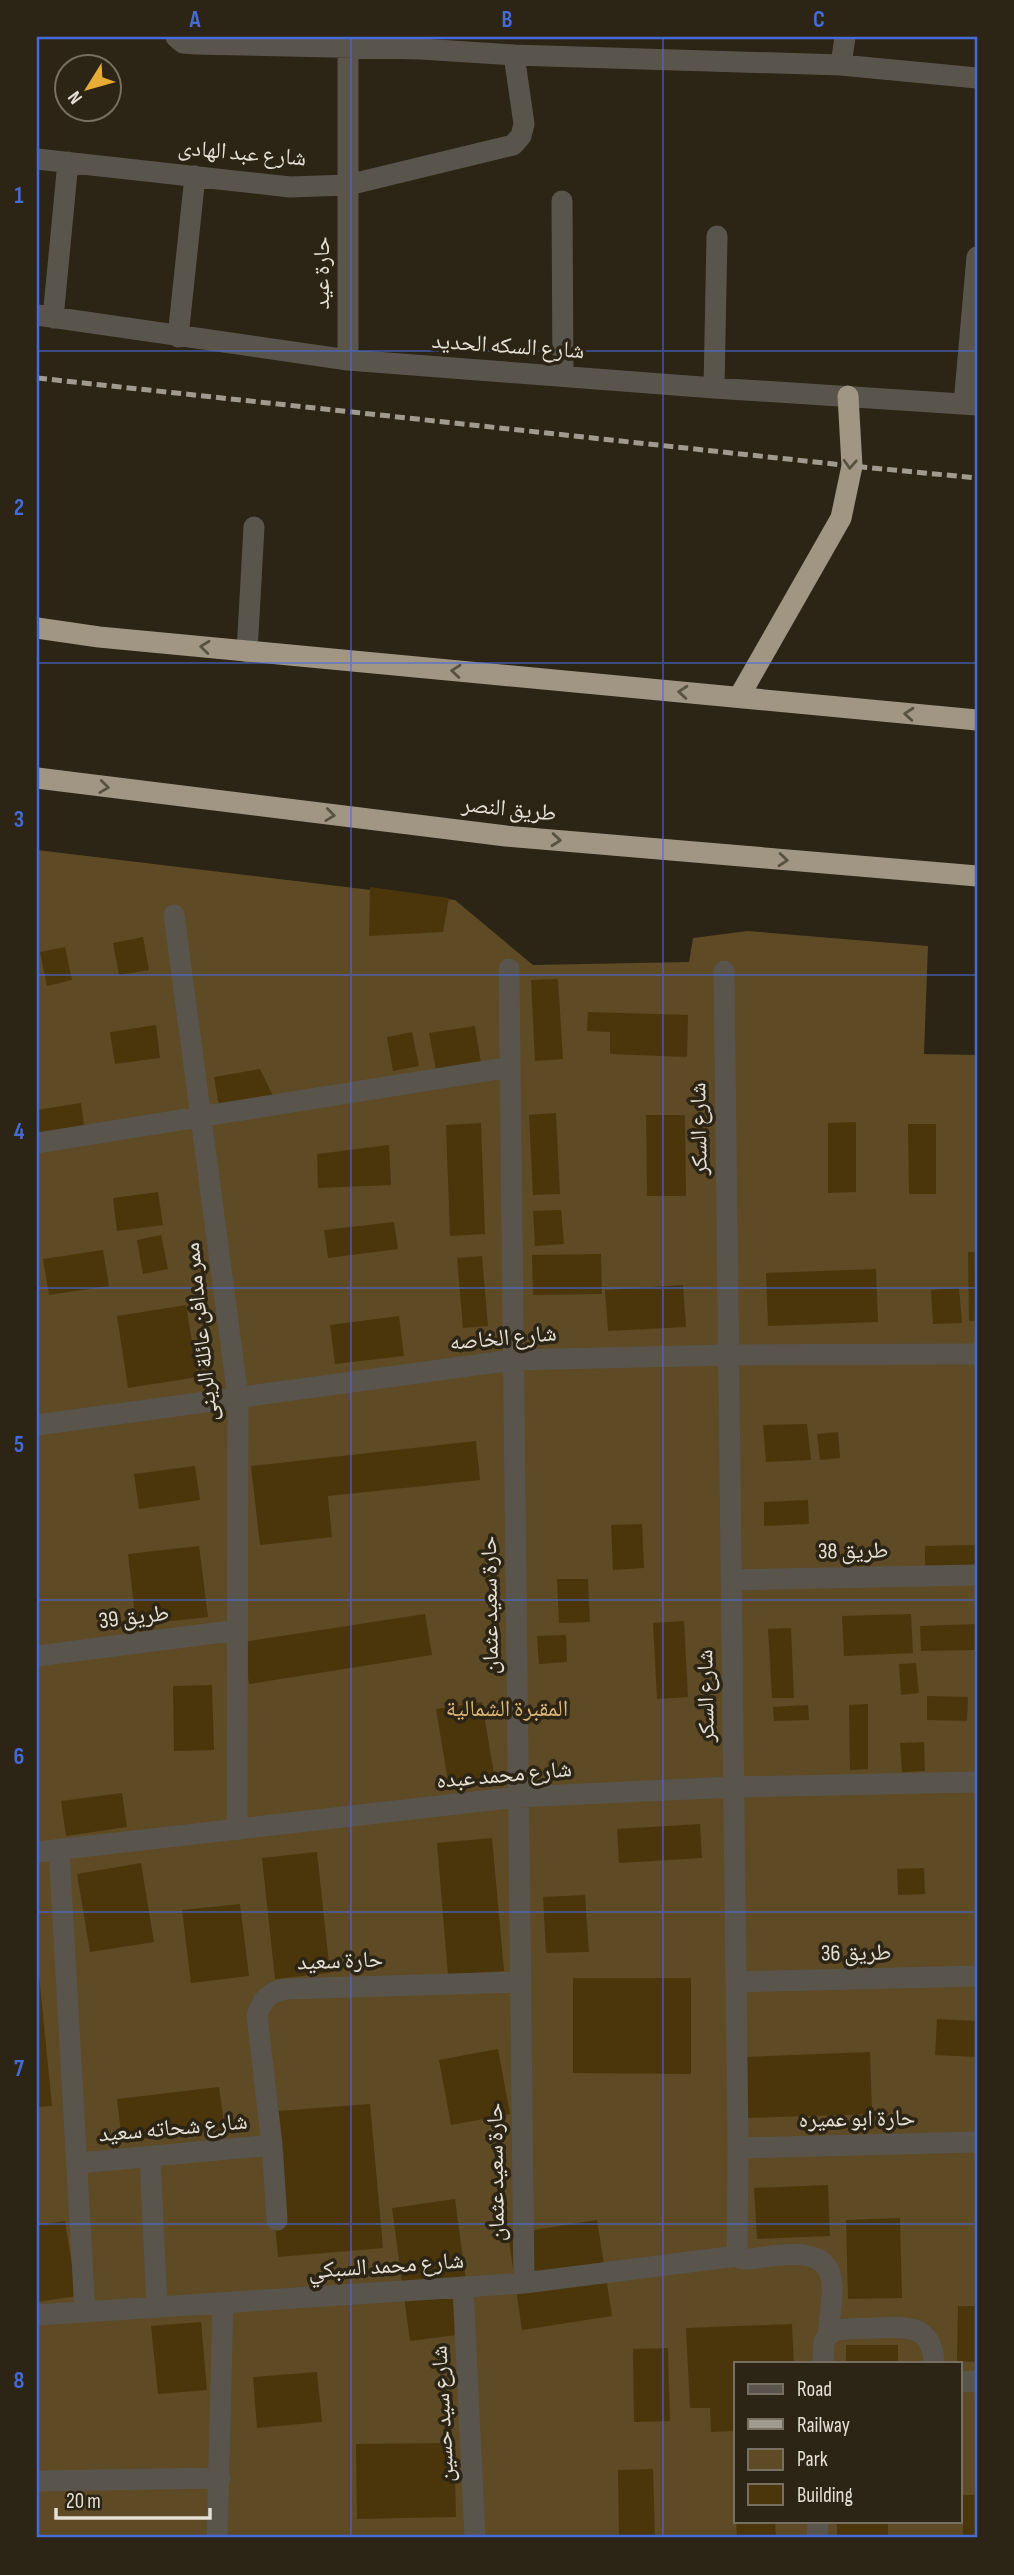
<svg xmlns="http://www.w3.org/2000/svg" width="1014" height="2575" font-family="'Sofia Sans Condensed','Noto Naskh Arabic',sans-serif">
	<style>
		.green { fill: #5e4a24; fill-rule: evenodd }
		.building { fill: #4b360c }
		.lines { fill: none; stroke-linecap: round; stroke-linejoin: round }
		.minor { stroke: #59554d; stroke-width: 21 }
		.highway { stroke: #a09683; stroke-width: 21 }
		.rail { stroke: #a19b8f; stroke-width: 5; stroke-dasharray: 10 5; stroke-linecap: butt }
		.oneway { stroke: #5a5241 }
		.grid { fill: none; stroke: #456bd8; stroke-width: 2; stroke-opacity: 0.55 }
		.labels { text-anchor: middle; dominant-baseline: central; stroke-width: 7; stroke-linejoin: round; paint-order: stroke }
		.street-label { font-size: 23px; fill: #e5e0d6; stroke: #2c2415 }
		.park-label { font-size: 23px; fill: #ddb877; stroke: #2c2415 }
		.neatline { fill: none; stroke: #456bd8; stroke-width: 2.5 }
		.grid-label { font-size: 23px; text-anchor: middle; font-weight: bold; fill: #456bd8 }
	</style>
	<rect width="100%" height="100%" fill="#2c2415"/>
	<path class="green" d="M37,850l418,50 78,65 156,-3 4,-24 55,-7 180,15 -4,108 53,1v1483h-940zM736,2363h224v158h-224z"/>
	<path class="building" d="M370,887l79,11 -6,34 -74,4z
		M143,937l6,33 -30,5 -6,-32z
		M65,947l7,33 -25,6 -7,-34z
		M558,979l5,80 -28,2 -4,-81z
		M588,1012l100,3 -1,42 -77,-3v-22l-23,-1z
		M156,1025l4,33 -45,6 -5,-32z
		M475,1026l6,37 -45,7 -7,-37z
		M412,1032l7,34 -26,5 -6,-34z
		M260,1069l16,33 -56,10 -6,-35z
		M81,1103l5,36 -49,8v-37z
		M556,1113l4,81 -27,1 -4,-80z
		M646,1115h39l1,81h-39z
		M856,1122v70l-28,1v-70z
		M481,1123l4,111 -35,2 -4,-111z
		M908,1124h28v70h-27z
		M389,1145l2,40 -73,3 -1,-34z
		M158,1192l5,33 -46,6 -4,-33z
		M561,1210l3,34 -29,2 -2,-35z
		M394,1222l4,27 -70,9 -4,-28z
		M161,1235l7,34 -25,5 -6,-34z
		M103,1250l6,36 -60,9 -6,-36z
		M968,1252h9v69h-8z
		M601,1254l1,40 -69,1 -1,-40z
		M482,1256l6,70 -25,2 -6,-70z
		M876,1269l2,53 -110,4 -2,-53z
		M683,1285l3,42 -78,4 -3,-41z
		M959,1288l3,35 -29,1 -2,-34z
		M186,1305l12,72 -70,11 -11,-72z
		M399,1316l5,40 -69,8 -5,-39z
		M807,1424l4,36 -45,2 -3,-37z
		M838,1432l2,26 -20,2 -3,-26z
		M476,1441l4,39 -152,16 4,41 -72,8 -9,-79z
		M195,1466l5,34 -61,9 -5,-35z
		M808,1500l1,24 -45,2v-24z
		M642,1524l2,44 -31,2 -2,-45z
		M977,1545v25l-52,1v-25z
		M199,1546l9,71 -72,8 -8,-71z
		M557,1579h31l2,43 -31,1z
		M425,1614l7,41 -183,29 -6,-42z
		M911,1614l2,39 -69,3 -2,-40z
		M684,1621l4,76 -31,2 -4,-76z
		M977,1624v26l-56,1 -1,-25z
		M791,1628l3,70h-22l-4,-69z
		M566,1635l1,27 -28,2 -2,-28z
		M916,1663l3,30 -18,2 -2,-31z
		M212,1685l2,65 -40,1 -1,-65z
		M927,1696l41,1 -1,24 -40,-1z
		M482,1702l13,78 -46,7 -13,-78z
		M868,1704v65l-18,1 -1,-65z
		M808,1705l1,15 -35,1 -1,-14z
		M924,1742l1,29 -23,1 -2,-29z
		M122,1793l5,34 -61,9 -5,-35z
		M700,1824l2,34 -83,5 -2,-34z
		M492,1838l12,133 -56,4 -11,-132z
		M317,1852l13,121 -55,6 -13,-121z
		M141,1863l13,79 -64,10 -13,-78z
		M924,1868l1,26 -27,1 -1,-26z
		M585,1895l4,57 -43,1 -3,-56z
		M240,1904l9,72 -58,7 -9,-73z
		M37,1974h2l13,132 -15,1z
		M573,1978h118v96l-118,-1z
		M937,2019l40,2v36l-42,-2z
		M498,2049l12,65 -59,11 -12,-65z
		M870,2052l2,62 -126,4 -2,-61z
		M219,2087l6,42 -103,12 -5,-42z
		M370,2104l13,144 -105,9 -13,-145z
		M828,2185l2,51 -73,3 -3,-51z
		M455,2199l18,134 -63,8 -18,-133z
		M900,2218l2,80 -54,1 -2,-79z
		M597,2220l15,96 -90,14 -14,-96z
		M65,2221l12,75 -40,6v-77z
		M958,2306h19v56l-20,-1z
		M201,2322l6,68 -49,4 -7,-68z
		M792,2324l2,39h-58v68l-25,1 -1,-24h-20l-4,-80z
		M846,2345h52v18h-52z
		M668,2348l2,73 -36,1 -1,-73z
		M317,2372l5,50 -65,6 -4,-51z
		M454,2443l2,74 -99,2 -1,-75z
		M653,2469l2,69h-36l-1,-68z
		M963,2495h14v43h-14z
		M736,2521h39l1,17h-39z
		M837,2521h51v17h-51z"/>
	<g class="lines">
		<path class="minor" d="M176,37l7,6 12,1 226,5 93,6 327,10 136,13
			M348,47v313
			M841,65l4,-28
			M37,159l253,28 58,-2 165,-40 8,-9 3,-12 -10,-69
			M562,201l1,175
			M37,315l311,45 366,28 263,17
			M53,318l15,-156
			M178,337l17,-161
			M714,388l3,-152
			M964,404l13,-147
			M247,652l7,-125
			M174,915l64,482 -1,433
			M509,969l15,1314
			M724,971l14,1177 -1,108 6,3h8c26,-4 80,-16 81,26 1,16 -3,34 -4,50
			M37,1143l473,-76
			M37,1425l476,-65 215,-5 249,-1
			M731,1580l246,-5
			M37,1656l201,-26
			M59,1850l26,462
			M37,1852l481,-55 215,-10 244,-5
			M736,1982l241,-6
			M738,2148l239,-6
			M150,2157l7,151
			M79,2163l193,-18
			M277,2220l-5,-75 -15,-129c5,-17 13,-25 30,-27l232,-7
			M463,2287l12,251
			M37,2315l487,-32 213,-27
			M823,2363l1,-22 9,-10c12,-3 26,-2 39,-3 32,-1 60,-6 62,35
			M960,2382l17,-1
			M37,2481l183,-3
			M217,2538l6,-235
			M817,2538l1,-17"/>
		<path class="highway" d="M37,628l62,9 878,83
			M739,697l102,-179 11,-52 -4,-70
			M37,778l469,58 471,40"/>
		<path class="rail" d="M37,378l815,88 125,12"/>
	</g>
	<defs><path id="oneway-chevron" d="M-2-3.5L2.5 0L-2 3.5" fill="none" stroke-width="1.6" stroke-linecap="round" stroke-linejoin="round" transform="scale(1.75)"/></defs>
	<g class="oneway">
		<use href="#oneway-chevron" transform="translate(850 464) rotate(93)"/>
		<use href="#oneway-chevron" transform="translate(205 647) rotate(-174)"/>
		<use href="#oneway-chevron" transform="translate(456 671) rotate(-175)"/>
		<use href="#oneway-chevron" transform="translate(683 692) rotate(-175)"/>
		<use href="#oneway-chevron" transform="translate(909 714) rotate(-175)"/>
		<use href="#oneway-chevron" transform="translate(104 787) rotate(7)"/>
		<use href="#oneway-chevron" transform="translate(330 815) rotate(7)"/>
		<use href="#oneway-chevron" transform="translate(556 840) rotate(5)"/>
		<use href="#oneway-chevron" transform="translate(783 860) rotate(5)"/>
	</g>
	<path class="grid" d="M351,37v2501M663,37v2501M37,351h940M37,663h940M37,975h940M37,1288h940M37,1600h940M37,1912h940M37,2224h940"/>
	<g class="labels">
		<g class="street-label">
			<text transform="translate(242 153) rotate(5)">شارع عبد الهادى</text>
			<text transform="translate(322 273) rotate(-90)">حارة عيد</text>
			<text transform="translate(508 346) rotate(4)">شارع السكه الحديد</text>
			<text transform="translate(509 809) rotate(6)">طريق النصر</text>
			<text transform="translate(699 1129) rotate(-91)">شارع السكر</text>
			<text transform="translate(201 1332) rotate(-96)">ممر مدافن عائلة الرينى</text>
			<text transform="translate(503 1338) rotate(-5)">شارع الخاصه</text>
			<text transform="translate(853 1551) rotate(-1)">طريق 38</text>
			<text transform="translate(490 1605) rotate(-91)">حارة سعيد عثمان</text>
			<text transform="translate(134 1617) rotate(-7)">طريق 39</text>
			<text transform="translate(706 1696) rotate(-91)">شارع السكر</text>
			<text transform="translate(504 1775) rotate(-5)">شارع محمد عبده</text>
			<text transform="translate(856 1953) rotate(-1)">طريق 36</text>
			<text transform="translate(340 1961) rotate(-2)">حارة سعيد</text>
			<text transform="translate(857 2119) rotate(-1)">حارة ابو عميره</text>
			<text transform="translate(173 2128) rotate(-5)">شارع شحاته سعيد</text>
			<text transform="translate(496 2172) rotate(-91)">حارة سعيد عثمان</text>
			<text transform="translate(386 2266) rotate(-4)">شارع محمد السبكي</text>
			<text transform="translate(443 2414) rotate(-93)">شارع سيد حسين</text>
		</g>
		<g class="park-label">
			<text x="507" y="1709">المقبرة الشمالية</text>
		</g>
	</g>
	<rect width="1014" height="2575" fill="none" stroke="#2c2415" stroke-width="77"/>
	<rect x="734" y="2362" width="228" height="161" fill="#2c2415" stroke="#766f62" stroke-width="2"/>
	<rect x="748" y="2384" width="35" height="10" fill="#59554d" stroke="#766f62" stroke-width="2"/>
	<text x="797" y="2396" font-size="21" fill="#e5e0d6">Road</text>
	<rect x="748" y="2419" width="35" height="10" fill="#a19b8f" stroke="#766f62" stroke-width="2"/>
	<text x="797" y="2432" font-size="21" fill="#e5e0d6">Railway</text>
	<rect x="748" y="2449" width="35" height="21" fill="#5e4a24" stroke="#766f62" stroke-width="2"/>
	<text x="797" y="2466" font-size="21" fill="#e5e0d6">Park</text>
	<rect x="748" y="2484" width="35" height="21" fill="#4b360c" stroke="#766f62" stroke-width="2"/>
	<text x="797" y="2502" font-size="21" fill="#e5e0d6">Building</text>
	<g transform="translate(88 88) rotate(233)"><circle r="33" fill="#2c2415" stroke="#766f62" stroke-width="2"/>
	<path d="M0-5L12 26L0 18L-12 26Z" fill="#e6ac36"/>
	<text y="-10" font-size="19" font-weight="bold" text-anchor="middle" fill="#e5e0d6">N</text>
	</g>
	<path d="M56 2508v10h154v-10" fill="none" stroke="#e5e0d6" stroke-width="3.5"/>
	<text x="66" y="2508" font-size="21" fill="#e5e0d6" stroke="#2c2415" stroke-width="5" paint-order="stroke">20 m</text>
	<rect x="38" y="38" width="938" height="2498" class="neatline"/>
	<g class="grid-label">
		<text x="195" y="27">A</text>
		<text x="507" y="27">B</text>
		<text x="819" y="27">C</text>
		<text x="19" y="203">1</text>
		<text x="19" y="515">2</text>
		<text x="19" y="827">3</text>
		<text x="19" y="1139">4</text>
		<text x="19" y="1452">5</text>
		<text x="19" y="1764">6</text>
		<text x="19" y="2076">7</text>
		<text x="19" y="2388">8</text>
	</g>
</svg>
